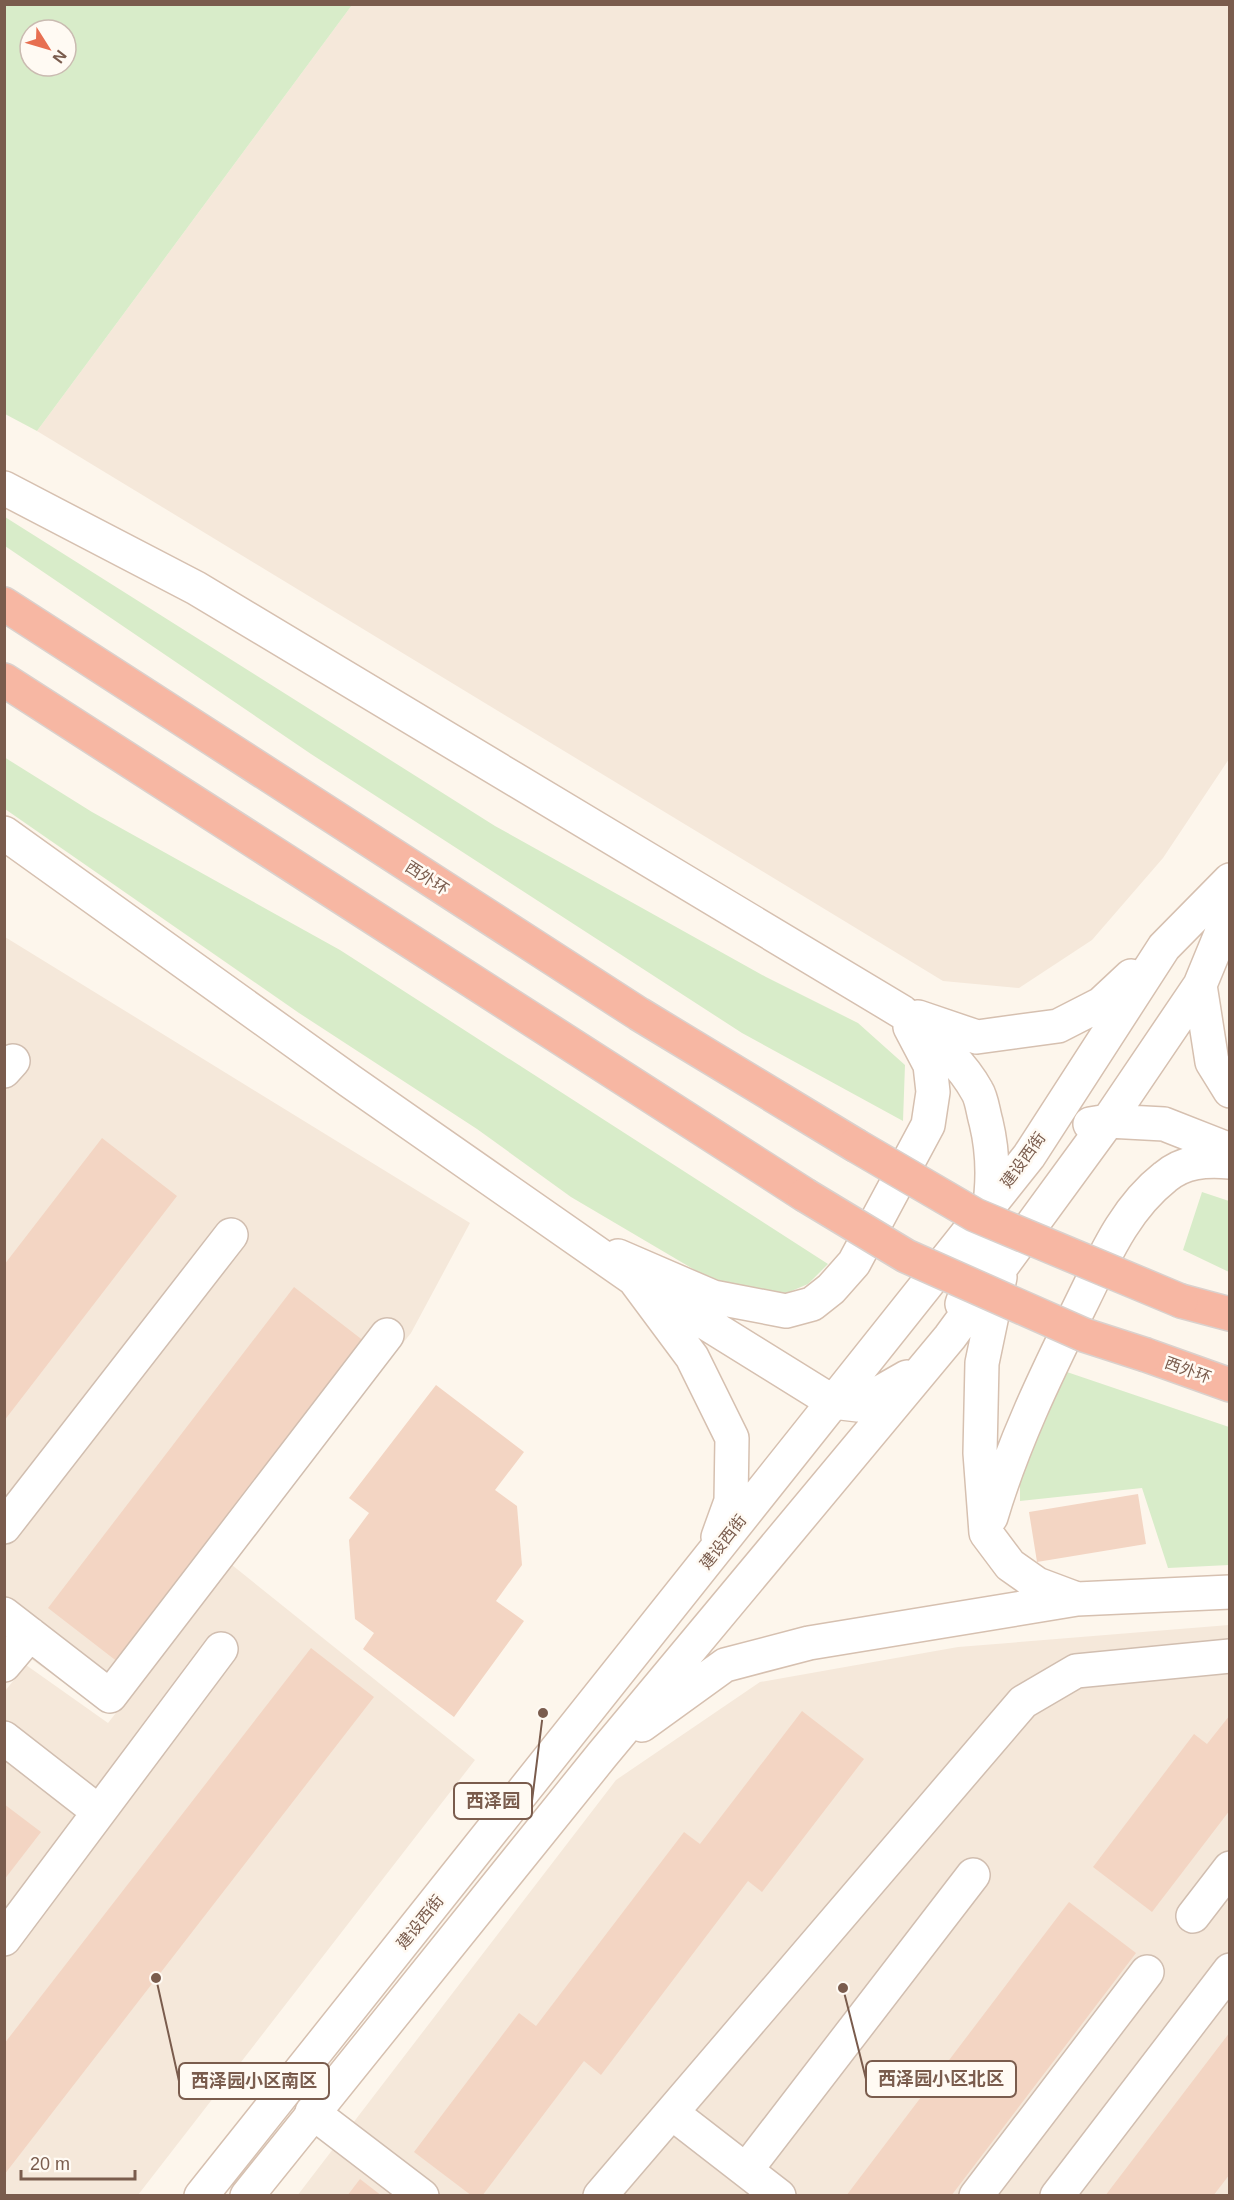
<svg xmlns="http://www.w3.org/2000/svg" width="1234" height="2200" font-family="Helvetica,'Noto Sans SC',sans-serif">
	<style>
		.residential { fill: #f5e8da }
		.green { fill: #d8ecc9; fill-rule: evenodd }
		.building { fill: #f3d5c3 }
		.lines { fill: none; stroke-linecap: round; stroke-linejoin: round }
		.street-casing { stroke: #d1beb0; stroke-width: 36 }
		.secondary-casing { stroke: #d6c0b0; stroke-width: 36 }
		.highway-casing { stroke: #dad1cd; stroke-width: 36 }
		.street { stroke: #fff; stroke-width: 33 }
		.secondary { stroke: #fff; stroke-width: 33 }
		.highway { stroke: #f7b7a3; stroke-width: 33 }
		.highway-bridge-casing { stroke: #dad1cd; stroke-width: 36; stroke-linecap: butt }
		.highway-bridge { stroke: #f7b7a3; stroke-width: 33 }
		.labels { text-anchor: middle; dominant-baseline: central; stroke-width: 5; stroke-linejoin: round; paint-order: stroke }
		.street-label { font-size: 16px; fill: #7a5c4d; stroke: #fffaf3 }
		.leader { fill: none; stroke: #7a5c4d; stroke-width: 2 }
		.callout-dot { fill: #7a5c4d; stroke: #fffaf3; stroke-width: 2 }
		.callout { fill: #fffaf3; stroke: #7a5c4d; stroke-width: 2 }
		.callout-label { font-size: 18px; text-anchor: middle; font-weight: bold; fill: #7a5c4d }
	</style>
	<rect width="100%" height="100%" fill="#fdf6ec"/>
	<path class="residential" d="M352,5h877v754l-66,99 -71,82 -73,48 -76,-7 -906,-550z
		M5,937l465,286 -59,110 -305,380 -79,-57 -22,27z
		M232,1565l243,195 -337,435 -133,1v-505l21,-26 82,58z
		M1229,1625v570l-932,1 319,-416 144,-98 198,-35z"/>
	<path class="green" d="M4,5h348l-315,426 -32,-17zM30,30h36v36h-36z
		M5,517l490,309 271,151 92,46 47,42 -2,56 -161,-88 -431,-279 -306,-208z
		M4,757l88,55 248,138 488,314 -20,20 -33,14 -53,-12 -151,-89 -94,-68 -178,-116 -294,-204z
		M1202,1192l27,9v71l-46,-22z
		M1061,1370l168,57v138l-61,3 -26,-80 -122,13v-38z"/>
	<path class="building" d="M102,1138l75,58 -173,225v-156z
		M294,1287l75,58 -246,321 -75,-58z
		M436,1385l88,67 -29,38 22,16 5,59 -26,36 28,20 -70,96 -91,-68 11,-16 -19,-14 -6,-79 20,-27 -20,-15z
		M1138,1494l8,50 -109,18 -8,-50z
		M311,1648l63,49 -370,478v-131z
		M802,1711l62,48 -102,133 -14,-11 -147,194 -17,-14 -102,135h-10l-58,-44 105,-139 17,13 148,-194 16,12z
		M1230,1715v95l-78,102 -59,-45 101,-133 13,10z
		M4,1804l37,28 -37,48z
		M1069,1902l67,51 -185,243h-105z
		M1230,2032v142l-17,22h-108z
		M360,2179l22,17h-35z"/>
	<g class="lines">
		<g class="street-casing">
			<path id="street" d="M4,1071l9,-10
				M4,1527l227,-292
				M4,1614l106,82 277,-361
				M4,1665l26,-31
				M4,1738l95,74
				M1193,1916l37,-48
				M4,1939l217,-290
				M312,2112l110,84
				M672,2113l107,83
				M746,2170l227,-295
				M600,2196l423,-494 53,-31 154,-15
				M976,2196l171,-224
				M1057,2196l173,-226"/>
		</g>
		<g class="secondary-casing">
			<path id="secondary" d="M4,488l192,100 706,424c27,24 57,46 75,79 5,8 6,21 9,31 16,66 -2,120 -24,182
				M4,833l346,248 284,198 58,78 40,81 -1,63 -13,36
				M1200,985l12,77 18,29
				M918,1017l59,20 81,-11 43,-22 30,-28
				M1090,1124l18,-3 56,3 66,26
				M618,1256l95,41 73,14 26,-7 19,-15 23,-26 74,-138 5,-33 -3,-27 -20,-38
				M1000,1277l-18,86 -2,90 6,80 24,32 27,19 40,15
				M651,1289l182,113 25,3 49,-28
				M991,1517c22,-74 55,-142 89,-211 23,-46 43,-96 85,-129 19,-16 41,-17 65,-15
				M642,1725l83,-60 84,-22 268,-44 153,-7
				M201,2196l828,-1040 135,-209 66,-67
				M247,2196l355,-441 348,-418 158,-216 92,-136 30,-73"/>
		</g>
		<g class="highway-casing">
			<path id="highway" d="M4,604l635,410 216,131
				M4,680l801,515
				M1181,1301l49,13
				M1146,1355l84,30"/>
		</g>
		<use href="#street" class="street"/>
		<use href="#secondary" class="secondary"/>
		<use href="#highway" class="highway"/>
		<g class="highway-bridge-casing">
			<path id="highway-bridge" d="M855,1145l120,70 206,86
				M805,1195l101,61 178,79 62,20"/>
		</g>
		<use href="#highway-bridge" class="highway-bridge"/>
	</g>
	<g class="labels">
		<g class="street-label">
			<text transform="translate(427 878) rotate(33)">西外环</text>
			<text transform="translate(1023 1160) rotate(-54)">建设西街</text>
			<text transform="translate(1188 1370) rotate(20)">西外环</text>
			<text transform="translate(723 1542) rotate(-52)">建设西街</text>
			<text transform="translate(420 1922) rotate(-51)">建设西街</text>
		</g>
	</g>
	<path class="leader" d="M543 1713L532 1801M843 1988L866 2079M156 1978L179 2081"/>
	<g class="callout-dot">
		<circle cx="543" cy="1713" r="6"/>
		<circle cx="843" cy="1988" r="6"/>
		<circle cx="156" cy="1978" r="6"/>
	</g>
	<g class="callout">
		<rect x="454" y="1783" width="78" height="36" rx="6"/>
		<rect x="866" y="2061" width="150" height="36" rx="6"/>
		<rect x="179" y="2063" width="150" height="36" rx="6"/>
	</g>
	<g class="callout-label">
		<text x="493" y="1807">西泽园</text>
		<text x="941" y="2085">西泽园小区北区</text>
		<text x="254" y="2087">西泽园小区南区</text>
	</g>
	<rect width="1234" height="2200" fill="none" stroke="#7a5c4d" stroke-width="12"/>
	<g transform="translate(48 48) rotate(127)"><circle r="28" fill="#fffaf3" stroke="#cabbb1" stroke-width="1.5"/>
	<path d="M0-4.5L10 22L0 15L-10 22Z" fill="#e76f51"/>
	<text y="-9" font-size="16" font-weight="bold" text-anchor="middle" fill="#7a5c4d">N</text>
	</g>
	<path d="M21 2170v9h114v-9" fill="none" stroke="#7a5c4d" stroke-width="3"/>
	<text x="30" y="2170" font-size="18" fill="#7a5c4d" stroke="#fffaf3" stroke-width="4.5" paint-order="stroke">20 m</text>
</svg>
